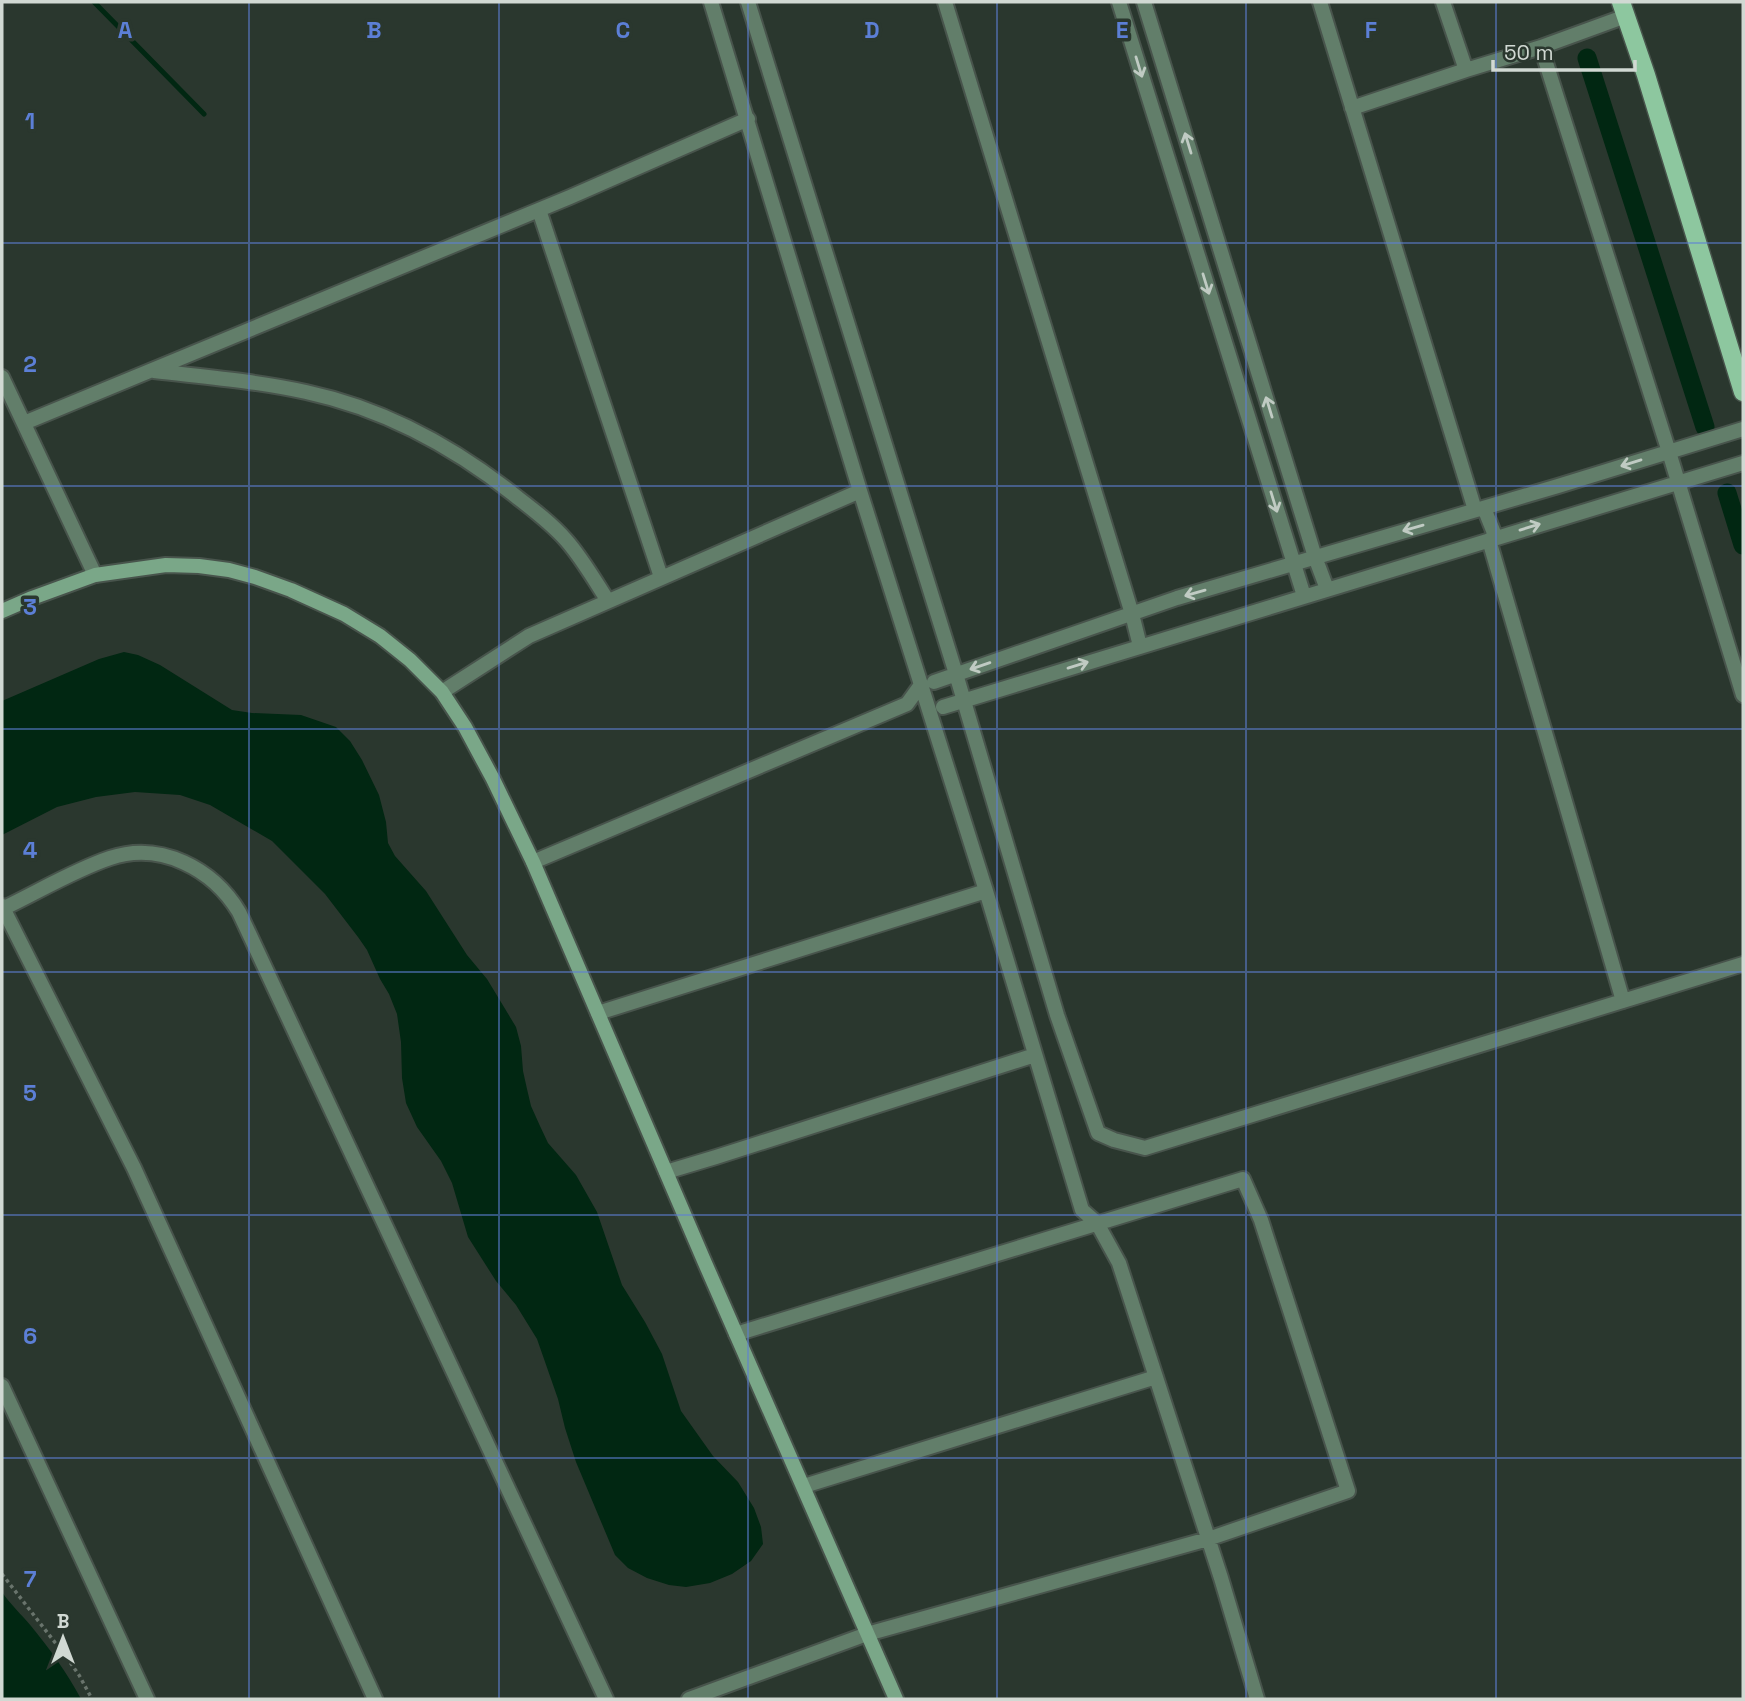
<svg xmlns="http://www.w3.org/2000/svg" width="1745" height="1701" font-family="'Space Grotesk',sans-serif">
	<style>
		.water { fill: #012712 }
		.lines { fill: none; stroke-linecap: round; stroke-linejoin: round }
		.stream { stroke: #012712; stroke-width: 5 }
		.canal { stroke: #012712; stroke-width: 19 }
		.street-casing { stroke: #48544c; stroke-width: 18 }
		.secondary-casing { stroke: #48544c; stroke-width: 18 }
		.primary-casing { stroke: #48544c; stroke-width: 21 }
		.path { stroke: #69746c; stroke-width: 3.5; stroke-dasharray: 3.5 3.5; stroke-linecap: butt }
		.street { stroke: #627e6a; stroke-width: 14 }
		.secondary { stroke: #7aa788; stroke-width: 14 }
		.primary { stroke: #8dc79f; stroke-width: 18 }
		.oneway { stroke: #c0cbc3 }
		.grid { fill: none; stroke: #5c7fd6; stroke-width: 2; stroke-opacity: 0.55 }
		.grid-label { font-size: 23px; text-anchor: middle; font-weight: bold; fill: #5c7fd6; stroke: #2a372e; stroke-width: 7; stroke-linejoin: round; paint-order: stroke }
	</style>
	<rect width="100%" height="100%" fill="#2a372e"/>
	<path class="water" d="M124,652l14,3 22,10 72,45 20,3 49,2 35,12 14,14 12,19 17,35 7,27 2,21 7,13 31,35 41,64 20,24 29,48 5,19 2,25 4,18 4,17 9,20 8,17 28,32 21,37 25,73 23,37 17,32 19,57 32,45 25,26 16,26 7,19 2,17 -12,17 -19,13 -22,9 -24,4 -17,-2 -22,-7 -19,-10 -13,-13 -39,-93 -11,-34 -7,-29 -21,-60 -21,-34 -20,-24 -28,-44 -16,-54 -11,-22 -24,-34 -11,-24 -4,-25 -1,-36 -4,-28 -8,-20 -9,-15 -13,-29 -9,-13 -33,-43 -53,-53 -62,-36 -30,-10 -45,-3 -39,5 -39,10 -55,28v-134l97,-42z
		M2,1592c8,12 19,22 29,34 19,23 36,47 50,73h-79z"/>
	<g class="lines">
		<path class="stream" d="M94,2l110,112"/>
		<path class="canal" d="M1587,58l118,369
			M1727,493l16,52"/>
		<g class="street-casing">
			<path id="street" d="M711,2l149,489 126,400 96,319 15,13 22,40 102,315 36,121
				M748,2l208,672 101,341 41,118 16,7 31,8 598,-184
				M945,2l187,612 8,32
				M1119,2l185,594
				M1144,2l171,555 12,32
				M1320,2l155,508
				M1443,2l23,68
				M1541,47l128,405 74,243
				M1352,108l114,-38 75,-23 85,-31
				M539,210l122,367
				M154,371c51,6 102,10 152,21 79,17 150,56 212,106 17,13 34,26 48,42 16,18 29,41 42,61
				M2,377l93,198
				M24,423l546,-226 178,-78
				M1484,508l12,30
				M1489,540l134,461
				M934,682l243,-84 381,-112 185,-57
				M442,692l87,-56 331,-145
				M943,707l800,-244
				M533,862l374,-158 13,-18
				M2,906l132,262 241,531
				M2,909c34,-16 72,-39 108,-51 51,-17 103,11 129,54l367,787
				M598,1013l388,-122
				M666,1172l50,-15 319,-102
				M2,1386l145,313
				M804,1486l352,-109
				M689,1699l178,-65 341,-95 140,-48 -87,-271 -18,-41 -507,155"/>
		</g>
		<g class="secondary-casing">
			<path id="secondary" d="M2,611l30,-13 63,-23 71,-10 33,1 30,4 26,7 36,13 53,24 36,22 30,24 32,32 23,35 28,52 40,83 172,401 191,436"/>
		</g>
		<g class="primary-casing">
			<path id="primary" d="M1621,2l25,73 97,317"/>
		</g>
		<path class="path" d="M2,1574l65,84 12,17 13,24"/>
		<use href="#street" class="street"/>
		<use href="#secondary" class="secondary"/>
		<use href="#primary" class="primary"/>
	</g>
	<defs><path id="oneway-shaft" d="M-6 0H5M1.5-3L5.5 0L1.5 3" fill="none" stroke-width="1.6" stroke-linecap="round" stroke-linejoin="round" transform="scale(1.75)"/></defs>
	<g class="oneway">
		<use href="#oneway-shaft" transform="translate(1139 67) rotate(73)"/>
		<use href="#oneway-shaft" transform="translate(1188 143) rotate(-107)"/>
		<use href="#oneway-shaft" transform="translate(1206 284) rotate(73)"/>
		<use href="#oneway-shaft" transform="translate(1269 407) rotate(-107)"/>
		<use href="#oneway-shaft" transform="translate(1631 463) rotate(163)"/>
		<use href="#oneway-shaft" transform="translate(1274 502) rotate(73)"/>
		<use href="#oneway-shaft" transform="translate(1530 527) rotate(-17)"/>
		<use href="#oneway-shaft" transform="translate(1413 528) rotate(164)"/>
		<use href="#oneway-shaft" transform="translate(1195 593) rotate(164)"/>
		<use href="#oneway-shaft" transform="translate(1078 665) rotate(-17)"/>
		<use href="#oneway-shaft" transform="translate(980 666) rotate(161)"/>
	</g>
	<path class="grid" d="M249,2v1697M499,2v1697M748,2v1697M997,2v1697M1246,2v1697M1496,2v1697M2,243h1741M2,486h1741M2,729h1741M2,972h1741M2,1215h1741M2,1458h1741"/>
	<g class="grid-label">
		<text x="125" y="38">A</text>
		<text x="374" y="38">B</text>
		<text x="623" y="38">C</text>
		<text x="872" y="38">D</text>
		<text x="1122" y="38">E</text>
		<text x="1371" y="38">F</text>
		<text x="30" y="129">1</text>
		<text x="30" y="372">2</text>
		<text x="30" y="615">3</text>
		<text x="30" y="858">4</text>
		<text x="30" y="1101">5</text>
		<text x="30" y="1344">6</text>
		<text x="30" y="1587">7</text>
	</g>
	<rect width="1745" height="1701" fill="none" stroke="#d1d9d3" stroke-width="7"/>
	<g transform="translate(63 1638)" stroke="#2a372e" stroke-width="5" paint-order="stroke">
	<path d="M0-5L12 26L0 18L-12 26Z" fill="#d1d9d3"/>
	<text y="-10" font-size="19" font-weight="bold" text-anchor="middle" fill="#d1d9d3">B</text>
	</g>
	<path d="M1493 60v10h142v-10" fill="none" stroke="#d1d9d3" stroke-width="3.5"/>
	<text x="1504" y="60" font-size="21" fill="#d1d9d3" stroke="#2a372e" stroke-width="5" paint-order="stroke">50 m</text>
</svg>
